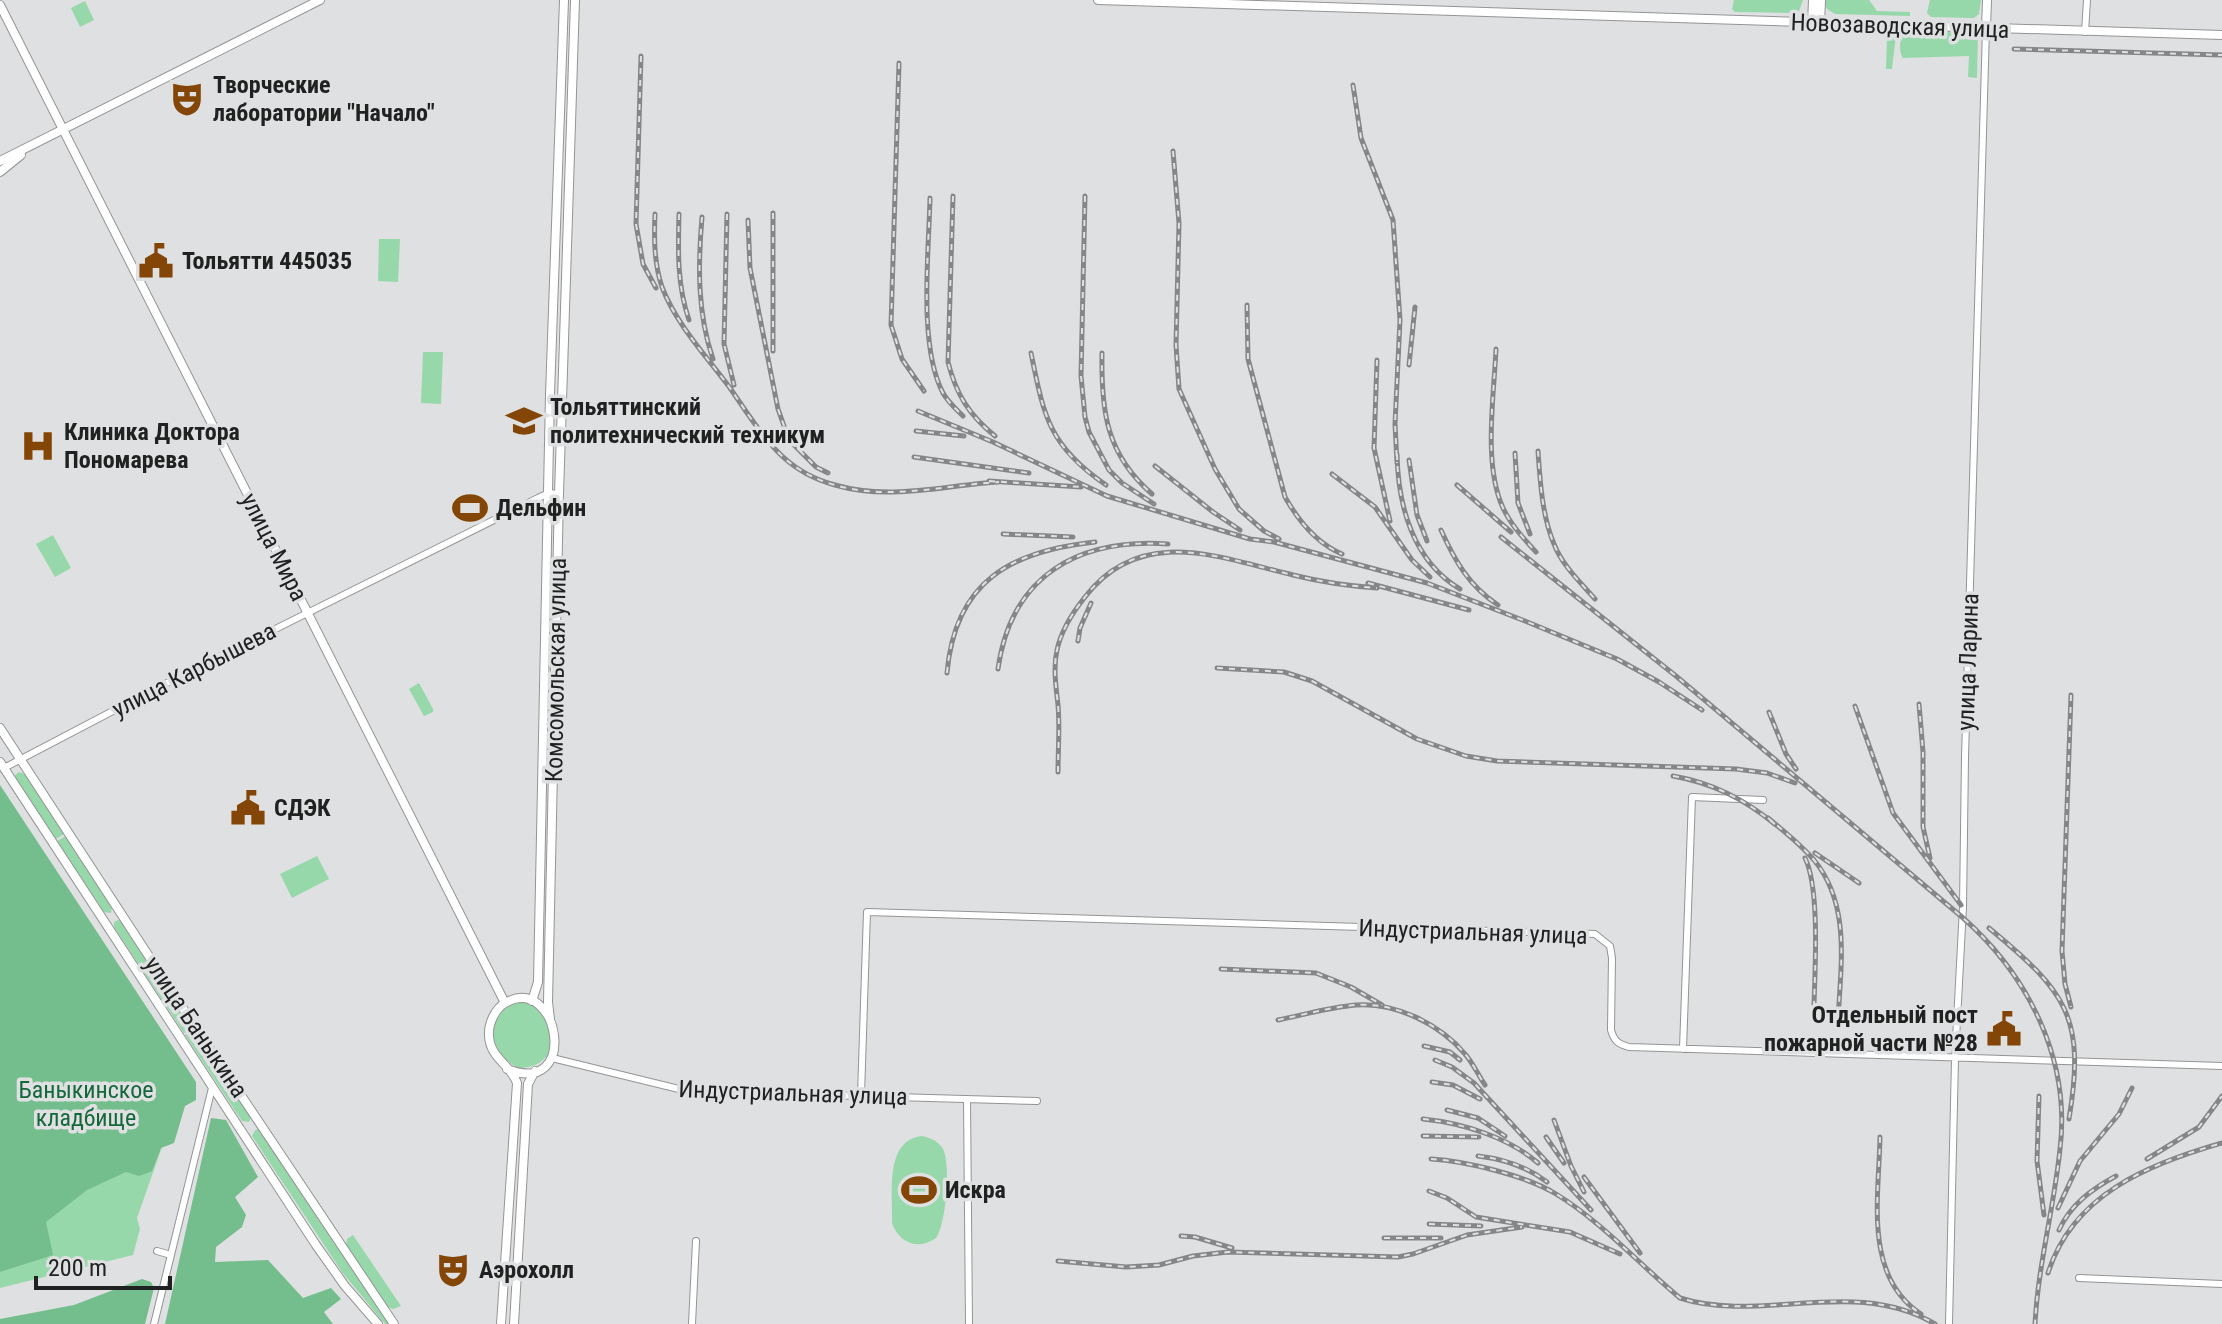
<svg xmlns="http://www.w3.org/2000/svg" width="2222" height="1324" font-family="'Roboto Condensed',sans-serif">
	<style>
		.green { fill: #96d8aa }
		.forest { fill: #74bd8c }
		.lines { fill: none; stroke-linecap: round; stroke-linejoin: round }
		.minor-casing { stroke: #949495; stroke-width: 8 }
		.major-casing { stroke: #949495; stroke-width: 10 }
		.minor { stroke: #fff; stroke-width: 6 }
		.major { stroke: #fff; stroke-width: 8 }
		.rail-casing { stroke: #858687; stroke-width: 5 }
		.rail { stroke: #dfe0e1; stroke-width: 2; stroke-dasharray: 6; stroke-linecap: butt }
		.labels { text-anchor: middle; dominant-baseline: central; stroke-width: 7; stroke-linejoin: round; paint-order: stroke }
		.street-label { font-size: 24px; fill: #202121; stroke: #dfe0e1 }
		.poi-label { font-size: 24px; font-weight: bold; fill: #202121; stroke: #dfe0e1; text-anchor: start }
		.park-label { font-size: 24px; fill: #15683b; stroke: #dfe0e1 }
	</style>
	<rect width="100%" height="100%" fill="#dfe0e1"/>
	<path class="green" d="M1734,0h69l-4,11 -9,2 -55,-1 -3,-3z
		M1824,0h45l8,11 33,1v4l-75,-2 -8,-5z
		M1930,0h51l-2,14 -5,4 -43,-1 -4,-4z
		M85,1l9,19 -14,7 -9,-19z
		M1905,29l70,3 3,2 -1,44 -9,-1 1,-21 -66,2c-5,-6 -3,-23 2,-29z
		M1891,35h5l-4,34h-6l1,-30z
		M379,239h21l-2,43 -20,-1z
		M423,352h20l-2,52 -20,-1z
		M53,535l18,33 -16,9 -19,-33z
		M419,683l14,26v3l-9,4 -15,-27z
		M19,772l6,2 39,60 -8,5 -40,-59 -1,-5z
		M66,836l46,70 -1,7 -7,-1 -47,-71z
		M317,856l12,23 -37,19 -12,-24z
		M118,920l4,1 71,107 -9,5 -70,-106v-5z
		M0,944l180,152 -43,122 3,11 -7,26 -133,33z
		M525,1002c35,11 39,66 -6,66 -34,-15 -37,-63 6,-66z
		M194,1029l57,88 -2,5 -7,-1 -57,-86z
		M256,1129l6,2 127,193h-4l-43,-52 -90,-136z
		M922,1136c9,2 16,5 21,13 8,15 3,76 -7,89 -18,13 -37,5 -44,-15 1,-29 -8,-83 30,-87z
		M353,1235l48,71 -8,3 -5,-2 -42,-62 1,-6z"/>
	<path class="forest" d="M0,785l196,297v18l-11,6 -11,37 -13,5 -9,23 -13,5 -13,-4 -39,18 -41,32 7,33 -53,17z
		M211,1118l15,2 32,57 -23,20 11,18 -4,12 -26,20 -1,15 53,-2 35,38 28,-10 10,11 -17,13 9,12h-168z
		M142,1279l9,3 3,6 -9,36h-145v-5l74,-14z"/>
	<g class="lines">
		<g class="minor-casing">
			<path id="minor" d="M2085,32l2,-32
				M4,768l147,-77 387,-193 11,-5 10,1
				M1683,1049l9,-252 71,3
				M552,1058l135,33 350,10
				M861,1095l6,-183 728,22 15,12 2,12 -1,72c3,11 7,14 18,17l593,19
				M967,1099l2,225
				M157,1251l14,4
				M2079,1278l143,6
				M154,1324l58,-236
				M692,1324l4,-83
				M1949,1324l6,-265 8,-152 2,-150 21,-729"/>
		</g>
		<g class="major-casing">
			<path id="major" d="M1098,0l1124,35
				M0,5l505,998
				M1812,23l1,-23
				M1820,24l1,-24
				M1986,28l1,-28
				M0,161l320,-161
				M0,172l21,-17
				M0,728l180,276 214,320
				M0,762l316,483 29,41 33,38
				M532,1001l6,-19 12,-588 14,-394
				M550,1019l-2,-17 11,-508 16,-494
				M501,1324l16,-241c-6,-18 -27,-25 -28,-47 -1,-12 6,-27 16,-33 54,-31 76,95 2,66
				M514,1324l14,-240 7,-13"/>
		</g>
		<use href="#minor" class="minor"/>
		<use href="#major" class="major"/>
		<g class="rail-casing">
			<path id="rail" d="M2014,49l208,6
				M641,56l-5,168 7,40 13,24
				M899,63l-8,262 11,34 22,32
				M1353,85l8,53 32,82 7,100 -5,104 2,39
				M1173,151l6,72 -3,122 3,44 36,80 24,40 25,22 15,8
				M953,196l-5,166c8,32 21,53 47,74
				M1085,196l-4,180 4,41 4,15 20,38 13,13 32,21
				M930,198c-1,53 -12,148 13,195 5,9 13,16 20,23
				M773,213v138
				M655,214c-1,25 -1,49 7,73 14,37 45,70 68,101 16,23 32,49 52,68 15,14 34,24 53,29 55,16 110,0 164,-3
				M679,214c-1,37 -2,71 10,106
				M727,214l-3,130 10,41
				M702,217c-4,47 -5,96 11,142
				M748,220l2,48 28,141 11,31 27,27 12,6
				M1247,305l1,54 37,138c13,23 31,46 57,57
				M1496,349c-2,48 -13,115 7,159 8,17 21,31 33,44
				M1031,353c13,64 18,93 75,132
				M1102,353c-1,58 4,101 50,141
				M1377,360l-3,88 16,73
				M1409,365l6,-58
				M918,411l75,31 114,54 143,43 24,3 153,41 98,38 92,38 42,23 43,28
				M916,431l48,5
				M1538,451c2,29 4,65 16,93 8,21 26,38 41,55
				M1515,453l3,50 12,31
				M1397,454c1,52 16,107 63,135
				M914,457l115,16
				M1409,460l8,55 10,26
				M1155,466l58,46 27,18
				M1332,474l43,33 37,53 18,17
				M989,481l92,6
				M1457,485l54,47
				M1441,530c14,31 28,56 57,75
				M1003,534l70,3
				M1501,537l175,139 286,241c66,58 109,142 98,232 -6,59 -22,116 -25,175
				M1368,583l101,27
				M1078,641l2,-13 11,-25
				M1217,668l67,4 28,9 105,58 49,17 31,5 239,8 31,4 28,10
				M998,669c13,-94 81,-131 170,-125
				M947,673c8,-92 64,-122 148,-131
				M2071,695l-9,256 3,33 6,23
				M1919,704l4,48v75l7,31
				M1855,706l38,107 68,92
				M1769,712l17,42 10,15
				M1058,772c0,-22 2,-45 0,-67 -2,-18 -5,-37 -1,-55 4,-19 16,-38 28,-53 56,-73 136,-39 208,-22 28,7 56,11 84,13
				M1673,776c40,7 71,23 103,49
				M1768,818c16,13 33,27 46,42 38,46 26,108 24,163
				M1815,853l44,30
				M1805,858c15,30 10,111 9,147
				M1989,928c77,64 97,88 80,191
				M1221,969l95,4 35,14 31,18
				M1278,1020c25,-5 52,-13 78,-15 39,-3 84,19 109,49 8,9 13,21 20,31
				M1424,1046l26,6 10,8
				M1435,1060l17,7 22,16 117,127
				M1432,1082l21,3 27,14
				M2039,1096l-2,65 7,54
				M1447,1110l31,8 27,18
				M1423,1119c39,4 85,18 115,44
				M1554,1120l17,46 13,26
				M1423,1136l56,1
				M1546,1137l18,26
				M1880,1137c-1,60 -17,139 41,177
				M1478,1156c25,3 48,10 69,26
				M1431,1159c35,2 96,17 125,35 46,28 83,70 124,104 81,26 174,-22 255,26
				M2147,1159l52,-32 23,-31
				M1584,1177l56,76
				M1429,1191l18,7 29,19 94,15 50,22
				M2058,1208l22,-47 39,-47 13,-26
				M1429,1224l52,2
				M2059,1230c12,-26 33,-41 57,-54
				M1181,1236l14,1 37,11
				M1384,1238h57
				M1058,1261l68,6 33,-2 34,-9 35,-4 170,5 15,-3 54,-19 55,-8
				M2048,1273c25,-79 101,-109 174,-130"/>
		</g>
		<use href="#rail" class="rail"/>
	</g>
	<defs>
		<g id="theatre-bare" transform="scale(2.76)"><path d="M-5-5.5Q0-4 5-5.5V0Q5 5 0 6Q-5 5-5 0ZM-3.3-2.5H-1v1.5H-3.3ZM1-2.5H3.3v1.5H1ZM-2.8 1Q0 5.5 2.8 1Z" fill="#844606" stroke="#dfe0e1" stroke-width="2.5" paint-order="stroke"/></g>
		<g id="civic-bare" transform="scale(2.76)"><path d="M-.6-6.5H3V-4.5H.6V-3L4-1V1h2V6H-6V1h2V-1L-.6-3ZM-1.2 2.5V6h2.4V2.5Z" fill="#844606" stroke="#dfe0e1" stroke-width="2.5" paint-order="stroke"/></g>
		<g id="university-bare" transform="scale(2.76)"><path d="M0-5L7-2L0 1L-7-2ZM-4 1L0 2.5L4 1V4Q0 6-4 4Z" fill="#844606" stroke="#dfe0e1" stroke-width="2.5" paint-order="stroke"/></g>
		<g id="hospital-bare" transform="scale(2.76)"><path d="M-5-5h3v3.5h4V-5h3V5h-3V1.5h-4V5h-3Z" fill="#844606" stroke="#dfe0e1" stroke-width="2.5" paint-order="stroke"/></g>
		<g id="stadium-bare" transform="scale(2.76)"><path d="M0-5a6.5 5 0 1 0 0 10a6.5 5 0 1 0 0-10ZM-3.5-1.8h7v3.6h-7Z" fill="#844606" stroke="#dfe0e1" stroke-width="2.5" paint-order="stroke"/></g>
	</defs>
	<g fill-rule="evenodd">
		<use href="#theatre-bare" x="187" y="99"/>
		<use href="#civic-bare" x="156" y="261"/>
		<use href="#university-bare" x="524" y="421"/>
		<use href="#hospital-bare" x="38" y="446"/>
		<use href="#stadium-bare" x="470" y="508"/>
		<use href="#civic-bare" x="248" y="808"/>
		<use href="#civic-bare" x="2004" y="1029"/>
		<use href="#stadium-bare" x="919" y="1190"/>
		<use href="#theatre-bare" x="453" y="1270"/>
	</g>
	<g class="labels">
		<g class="street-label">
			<text transform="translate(1900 26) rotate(2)">Новозаводская улица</text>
			<text transform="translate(274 547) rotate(63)">улица Мира</text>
			<text transform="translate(1968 662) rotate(-88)">улица Ларина</text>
			<text transform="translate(194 670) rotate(-27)">улица Карбышева</text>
			<text transform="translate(556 670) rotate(-89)">Комсомольская улица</text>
			<text transform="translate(1473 932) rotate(2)">Индустриальная улица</text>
			<text transform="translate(196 1027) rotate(56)">улица Баныкина</text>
			<text transform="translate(793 1093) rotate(2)">Индустриальная улица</text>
		</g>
		<g class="poi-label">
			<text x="213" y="85">Творческие<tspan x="213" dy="28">лаборатории "Начало"</tspan></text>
			<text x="182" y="261">Тольятти 445035</text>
			<text x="550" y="407">Тольяттинский<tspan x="550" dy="28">политехнический техникум</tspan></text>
			<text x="64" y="432">Клиника Доктора<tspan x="64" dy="28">Пономарева</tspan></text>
			<text x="496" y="508">Дельфин</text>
			<text x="274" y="808">СДЭК</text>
			<text x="1978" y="1015" text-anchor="end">Отдельный пост<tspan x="1978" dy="28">пожарной части №28</tspan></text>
			<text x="945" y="1190">Искра</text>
			<text x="479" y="1270">Аэрохолл</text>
		</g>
		<g class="park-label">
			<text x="86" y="1090">Баныкинское<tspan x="86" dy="28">кладбище</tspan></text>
		</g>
	</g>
	<path d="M36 1276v12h134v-12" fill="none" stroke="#202121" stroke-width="4"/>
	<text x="48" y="1276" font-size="24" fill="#202121" stroke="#dfe0e1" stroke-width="6" paint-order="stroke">200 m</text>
</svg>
